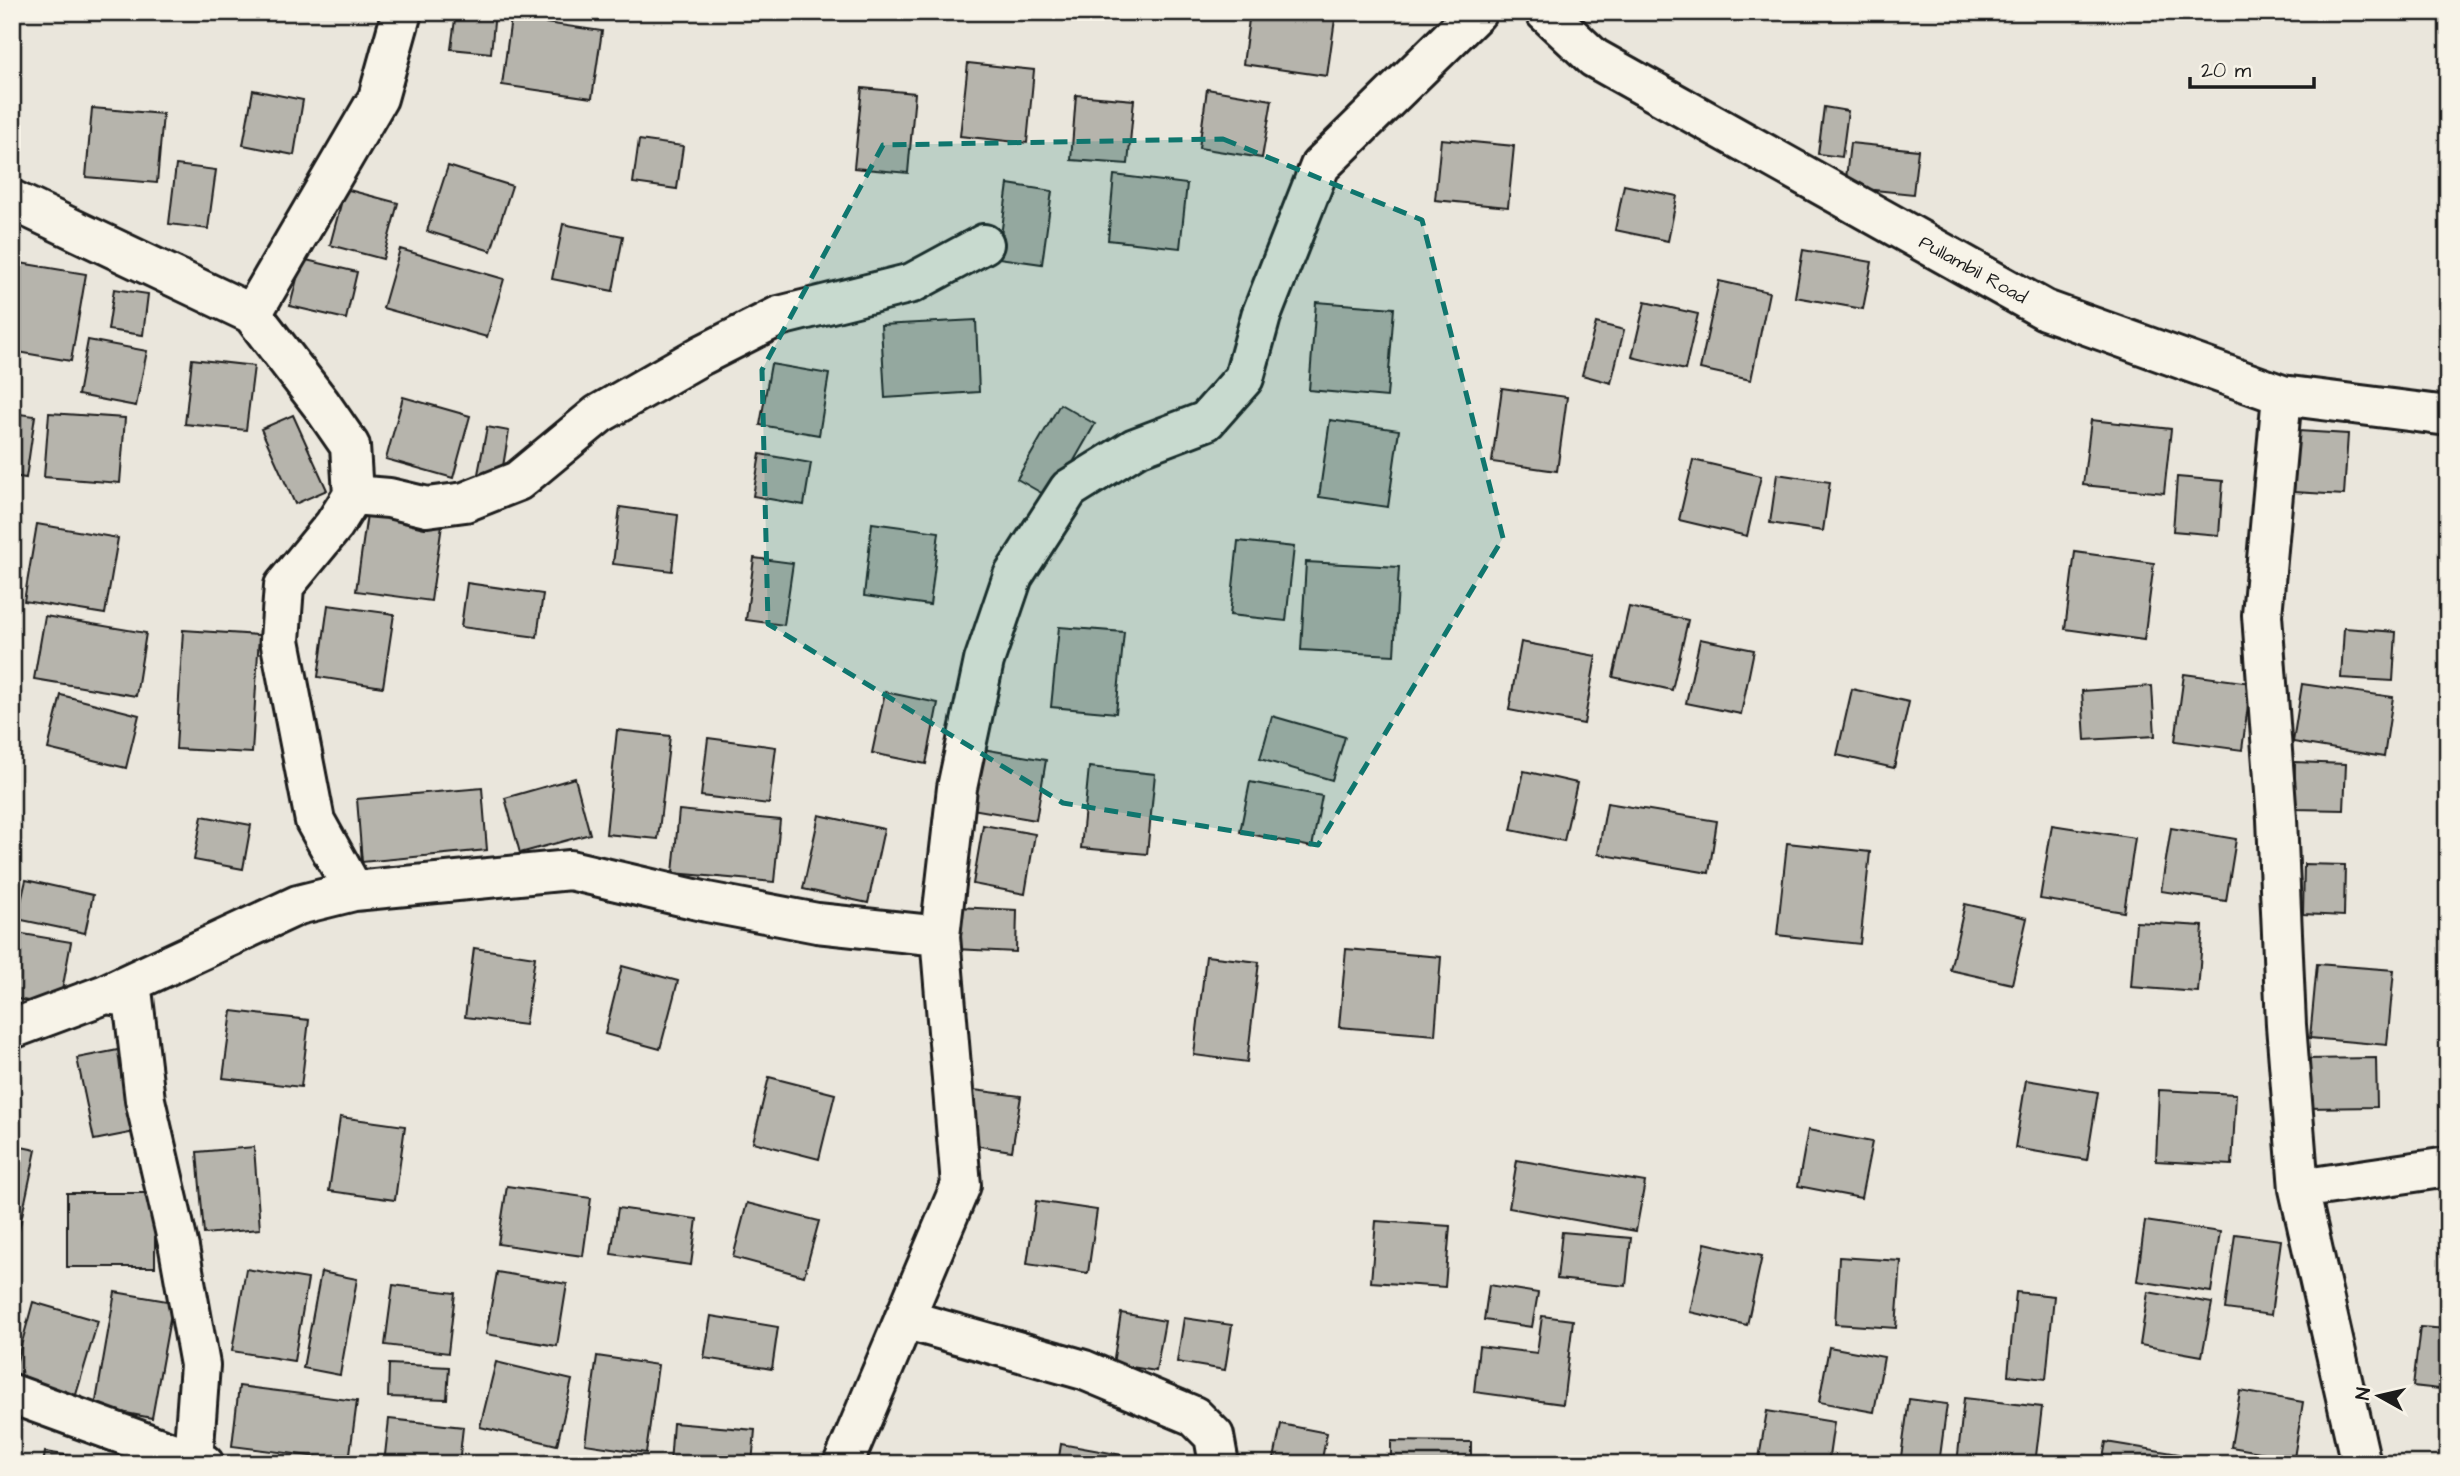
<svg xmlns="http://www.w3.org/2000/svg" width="2460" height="1476" font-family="'Architects Daughter',sans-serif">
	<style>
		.building { fill: #b6b4ac; stroke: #1c1c1c; stroke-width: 2 }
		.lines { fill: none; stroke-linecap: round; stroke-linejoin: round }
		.minor-casing { stroke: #1c1c1c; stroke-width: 44 }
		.minor { stroke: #f7f3e8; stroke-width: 38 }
		.marked { fill: #0f766e; fill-opacity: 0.2; stroke: #0f766e; stroke-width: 5; stroke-dasharray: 14 9; stroke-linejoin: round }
		.labels { text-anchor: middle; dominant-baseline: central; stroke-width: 7; stroke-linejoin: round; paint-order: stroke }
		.street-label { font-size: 19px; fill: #1c1c1c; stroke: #f7f3e8 }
	</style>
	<rect width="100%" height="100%" fill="#eae6dc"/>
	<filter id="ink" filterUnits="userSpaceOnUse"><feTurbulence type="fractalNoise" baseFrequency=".0143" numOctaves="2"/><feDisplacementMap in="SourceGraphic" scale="14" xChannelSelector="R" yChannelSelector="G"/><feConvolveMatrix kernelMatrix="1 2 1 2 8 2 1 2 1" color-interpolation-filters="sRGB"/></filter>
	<g filter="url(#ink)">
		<path class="building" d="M456,12h39l-4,41 -40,-4z
			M777,12h29l-2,9 -28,-5z
			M1250,12h86l-9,64 -84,-12z
			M511,18l91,13 -10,67 -90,-13z
			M968,63l66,7 -7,73 -67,-7z
			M862,88l53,5 -7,80 -54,-5z
			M1207,89l65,11 -10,58 -63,-10z
			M253,90l50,10 -9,55 -51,-10z
			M1076,95l58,5 -6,64 -57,-4z
			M1824,107l24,4 -6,46 -24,-3z
			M92,108l71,6 -6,69 -71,-6z
			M1441,139l73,7 -6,61 -73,-7z
			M639,140l44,6 -6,43 -44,-6z
			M1850,143l68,7 -5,44 -68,-7z
			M176,165l40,5 -8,59 -39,-5z
			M448,166l64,20 -21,65 -64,-20z
			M1114,175l73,9 -7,64 -72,-8z
			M1008,184l44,7 -10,73 -44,-6z
			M1624,185l53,11 -9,45 -53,-11z
			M345,189l53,14 -15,56 -53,-14z
			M563,224l60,12 -10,55 -61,-12z
			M400,249l104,30 -17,58 -104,-29z
			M1803,250l69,12 -9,47 -68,-12z
			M302,259l55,13 -11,47 -56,-13z
			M20,263l66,11 -15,87 -59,-10v-44z
			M1719,281l50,11 -18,88 -51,-11z
			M114,289l34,5 -5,41 -35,-5z
			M1316,302l78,6 -7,89 -78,-7z
			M1645,302l53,12 -13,56 -53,-13z
			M976,320l3,72 -94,6 -4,-73z
			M1596,323l28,7 -13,53 -29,-8z
			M88,340l59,11 -11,55 -58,-11z
			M192,359l62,7 -8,64 -61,-6z
			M771,364l58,10 -10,61 -59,-10z
			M1502,388l65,9 -10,74 -65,-9z
			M403,397l67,19 -17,62 -67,-19z
			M1060,404l35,20 -43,75 -35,-20z
			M12,413l23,3 -9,62 -14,-2z
			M49,413l76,5 -5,65 -76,-6z
			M293,415l34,75 -32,14 -34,-75z
			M1330,420l69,10 -11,77 -69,-10z
			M2091,420l80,9 -7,64 -81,-8z
			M487,427l22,4 -8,47 -23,-4z
			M2298,431l50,3 -4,61 -50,-3z
			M760,454l51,9 -7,42 -51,-9z
			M1693,460l68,16 -14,60 -68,-16z
			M1777,474l53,8 -7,49 -53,-8z
			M2177,477l46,4 -4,54 -46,-4z
			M620,507l58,8 -6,56 -59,-7z
			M367,514l75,11 -11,76 -75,-10z
			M872,523l67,9 -9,73 -66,-9z
			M37,524l81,14 -13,76 -81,-13z
			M1238,541l56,6 -8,74 -56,-6z
			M2075,552l79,11 -10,77 -79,-11z
			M754,558l39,5 -9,62 -38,-5z
			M1306,562l93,5 -5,88 -93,-5z
			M467,583l76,11 -6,43 -76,-10z
			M328,605l66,9 -11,73 -65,-10z
			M1629,607l59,13 -16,70 -59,-13z
			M45,616l101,17 -10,63 -102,-17z
			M1059,627l65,5 -8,81 -65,-6z
			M2344,628l52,4 -3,49 -52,-3z
			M183,630l76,5 -7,118 -76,-4z
			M1700,639l54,11 -13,64 -55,-11z
			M1521,642l75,14 -12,68 -75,-14z
			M2184,674l67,9 -9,67 -67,-9z
			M2302,684l91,13 -9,60 -91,-15z
			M2152,686l3,50 -70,4 -3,-49z
			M1852,689l57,13 -15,66 -57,-13z
			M885,692l53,11 -12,61 -54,-11z
			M61,695l78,20 -13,53 -78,-19z
			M1272,716l73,21 -13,43 -72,-21z
			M617,730l53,6 -12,103 -52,-5z
			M708,738l68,9 -7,57 -68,-8z
			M977,748l69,12 -10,60 -70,-12z
			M2295,762l51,2 -2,46 -50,-1z
			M1089,767l66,7 -8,80 -66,-6z
			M1524,771l53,12 -13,58 -53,-11z
			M575,778l15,56 -70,19 -15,-55z
			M1250,782l72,14 -10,51 -72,-15z
			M482,788l5,62 -125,12 -5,-63z
			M1607,803l110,18 -8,52 -111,-19z
			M679,810l101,10 -6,62 -101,-9z
			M819,815l65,14 -16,74 -65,-14z
			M202,816l49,9 -8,44 -49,-9z
			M983,825l52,9 -10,60 -52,-10z
			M2052,825l83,13 -11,74 -84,-13z
			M2171,828l65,11 -10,62 -65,-10z
			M1787,843l83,9 -10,92 -83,-9z
			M2304,864l41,1 -1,51 -41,-2z
			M26,880l67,15 -8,38 -68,-14z
			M1965,904l62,14 -15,66 -62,-14z
			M957,907l60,3 -1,42 -61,-3z
			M2136,922l67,4 -5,66 -67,-5z
			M17,933l54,9 -12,65 -47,-9v-37z
			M474,948l61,9 -10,68 -60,-8z
			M1346,949l95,8 -6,78 -96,-8z
			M1206,956l53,6 -12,100 -53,-7z
			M2317,964l77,6 -7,75 -77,-7z
			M622,966l56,15 -18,68 -55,-15z
			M232,1011l77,9 -8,67 -78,-9z
			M123,1049l17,82 -46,9 -17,-82z
			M2376,1058l1,49 -72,1 -1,-49z
			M769,1077l66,17 -16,65 -66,-17z
			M2026,1080l72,12 -11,68 -72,-12z
			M974,1090l47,6 -9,55 -46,-7z
			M2159,1090l77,4 -4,71 -76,-4z
			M340,1117l65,9 -10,74 -66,-9z
			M1808,1130l64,12 -11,56 -63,-12z
			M12,1145l24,5 -17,80 -7,-2z
			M254,1147l6,82 -56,5 -7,-82z
			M1517,1160l128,22 -9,49 -127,-23z
			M507,1186l84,12 -8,58 -85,-12z
			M67,1193h88v74h-88z
			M1036,1201l61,9 -9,63 -61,-9z
			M747,1203l72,18 -15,55 -71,-19z
			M618,1208l79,11 -6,46 -80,-11z
			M1376,1221l74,5 -5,61 -74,-5z
			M2145,1221l75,11 -9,60 -74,-11z
			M1562,1232l69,6 -5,48 -69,-7z
			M2235,1234l46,6 -10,75 -46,-6z
			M1705,1243l57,13 -15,69 -57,-13z
			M1839,1257l62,4 -5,67 -61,-4z
			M246,1269l62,10 -14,82 -62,-10z
			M321,1272l36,7 -17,96 -37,-7z
			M497,1272l70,12 -10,62 -71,-12z
			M393,1285l62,8 -7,60 -63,-8z
			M1489,1285l49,8 -6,34 -48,-7z
			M115,1292l58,10 -21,116 -57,-11z
			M2016,1292l38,4 -8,83 -38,-4z
			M2148,1292l64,11 -10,53 -62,-11z
			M33,1302l65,19 -23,77 -63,-19z
			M1121,1313l44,8 -9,50 -43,-7z
			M711,1316l67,11 -6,42 -68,-11z
			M1542,1316l31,4 -10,84 -89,-12 5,-46 58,7z
			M1184,1318l48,7 -7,45 -48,-8z
			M2420,1327l28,2v61l-35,-4z
			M1829,1347l55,10 -10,55 -55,-10z
			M597,1356l61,9 -12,88 -61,-9z
			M496,1362l76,18 -15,65 -77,-18z
			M389,1364l60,3 -2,32 -59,-2z
			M239,1386l118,15 -8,60 -117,-15z
			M2240,1391l63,11 -9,56 -63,-11z
			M1964,1398l78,9 -7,57h-78z
			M1909,1399l38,5 -8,60h-39z
			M1767,1411l67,11 -6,42h-70z
			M389,1419l74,8 -4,37h-75z
			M673,1423l82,7 -3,34h-82z
			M1281,1424l46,9 -6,31h-48z
			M1391,1441l80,1v22h-80z
			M2106,1442l73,12 -1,10h-76z
			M1061,1444l61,11 -2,9h-62z
			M45,1452l59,9v3h-61z"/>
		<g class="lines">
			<g class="minor-casing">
				<path id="minor" d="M1545,12l49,46 451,252 237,85 166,21
					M12,200l240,114 69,90 29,42 3,49 -19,30 -50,61 -4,54 35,181 39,70 216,-21 137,32 110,21 123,13
					M252,314l126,-216 24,-86
					M2282,395l-20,220 15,204 9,206 13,164 62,275
					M353,495l36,3 38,9 38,-5 53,-21 81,-67 103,-59 77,-39 133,-33 72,-39
					M106,994l192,-89 56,-14
					M12,1029l94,-35 27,4 12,102 34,148 21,117 -7,94
					M2299,1189l149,-22
					M904,1319l180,51 110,46 20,20 5,28
					M12,1394l192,70
					M843,1464l118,-279 -21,-249 17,-148 27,-127 29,-85 56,-87 66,-41 71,-27 38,-43 17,-62 59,-150 157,-154"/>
			</g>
			<use href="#minor" class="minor"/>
		</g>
	</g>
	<path class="marked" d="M1223,139l199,81 81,318 -185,307 -255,-42 -295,-179 -6,-254 121,-225z"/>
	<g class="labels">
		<g class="street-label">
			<text transform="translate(1973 270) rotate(29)">Pullambil Road</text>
		</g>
	</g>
	<rect width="2460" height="1476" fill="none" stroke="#f7f3e8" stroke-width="42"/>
	<rect x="21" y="21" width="2418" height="1434" fill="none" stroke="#1c1c1c" stroke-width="2.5" filter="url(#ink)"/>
	<g transform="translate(2379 1396) rotate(278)" stroke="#f7f3e8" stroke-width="5" paint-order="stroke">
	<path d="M0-5L12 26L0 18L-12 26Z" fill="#1c1c1c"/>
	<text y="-10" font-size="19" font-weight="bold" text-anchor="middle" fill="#1c1c1c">N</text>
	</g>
	<path d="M2190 77v10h124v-10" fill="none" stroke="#1c1c1c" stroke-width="3.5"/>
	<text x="2201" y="77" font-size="21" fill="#1c1c1c" stroke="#f7f3e8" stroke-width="5" paint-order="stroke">20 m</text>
</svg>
